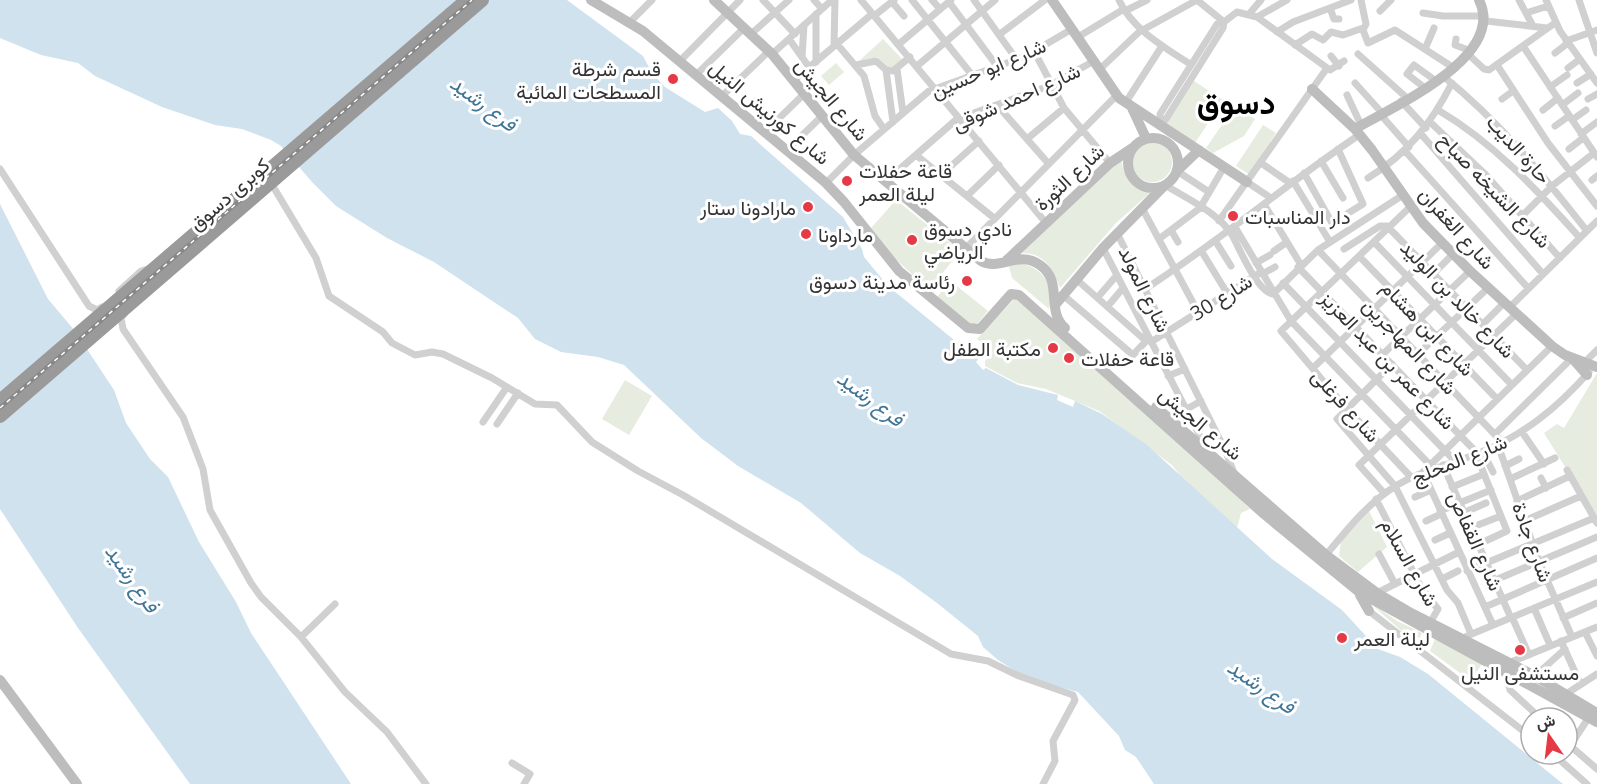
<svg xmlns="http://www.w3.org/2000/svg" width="1597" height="784" font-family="'Open Sans',Vazirmatn,sans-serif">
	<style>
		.green { fill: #e6ecdf }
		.water { fill: #cfe2ee }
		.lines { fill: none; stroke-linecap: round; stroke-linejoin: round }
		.street { stroke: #d0d0d0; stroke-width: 7 }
		.secondary { stroke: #bdbdbd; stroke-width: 10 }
		.highway { stroke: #9a9a9a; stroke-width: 14 }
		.rail-casing { stroke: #888; stroke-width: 4 }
		.rail { stroke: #fff; stroke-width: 1.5; stroke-dasharray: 4.5; stroke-linecap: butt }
		.poi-dot { fill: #e63946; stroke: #fff; stroke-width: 2 }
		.labels { text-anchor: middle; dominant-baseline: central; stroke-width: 6; stroke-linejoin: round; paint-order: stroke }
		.poi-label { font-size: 20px; fill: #333; stroke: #fff; text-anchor: start }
		.street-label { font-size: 20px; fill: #333; stroke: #fff }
		.water-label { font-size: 21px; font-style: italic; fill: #3f7597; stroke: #fff }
		.town-label { font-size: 32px; font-weight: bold; fill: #000; stroke: #fff }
	</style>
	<rect width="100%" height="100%" fill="#fff"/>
	<path class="green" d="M883,39l19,20 -8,8h-8l-9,-10 -18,4z
		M836,63l8,9 -15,13 -8,-9z
		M1191,79l32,21 -28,43 -32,-22z
		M1235,106l20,13 -11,17 -31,17 -7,-5z
		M1263,125l13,8 -27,41 -13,-8z
		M1132 162a20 20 0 1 1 40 0a20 20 0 1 1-40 0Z
		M1121,158c2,18 11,32 30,34l-35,31 -56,65c-7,-19 -15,-35 -38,-35z
		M896,200l64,51 -18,23 46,37 -10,12 -7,2 -34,-28 8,-10 -7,-6 -9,9 -41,-38 -17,-24z
		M1020,263c23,5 34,21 29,46l-37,-31 -3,-12z
		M1016,297l177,155 57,57 -9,4 -4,15 -55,-50 -10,-13 -73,-54 -53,-22 -29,-6 -32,-17v-5l8,-8 -16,-14z
		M1597,373v145l-53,-85 13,-9 7,4z
		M625,380l27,16 -23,39 -27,-16z
		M1369,511l18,36 -29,25 -19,-16 2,-15z
		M1368,601l29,20 25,12 -5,12z
		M1435,639l48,23 -12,19 -41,-30z"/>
	<path class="water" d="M0,0h567l76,56 9,17 13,14 40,25 13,-4 14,13 8,13 11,2 10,9 82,72 19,32 2,8 24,29 71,58 21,13 -4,5 7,8 3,-2 32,17 40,10 -1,5 16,7 2,-6 27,13 45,31 125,114 70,51 36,39 22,8 28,17 135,110h-409l-18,-27 -11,-7 -6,-14 -41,-44 -51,-14 -29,-18 -15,-13 -5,-11 -41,-33 -37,-27 -40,-23 -59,-50 -63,-37 -37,-28 -77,-73 -26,-8 -37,-5 -26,-13 -17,-21 -84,-56 -47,-24 -51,-32 -24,-24 -31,-36 -10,-6 -29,-11 -27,-4 -53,-18 -67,-31 -17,-13 -37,-8 -41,-17z
		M0,204l48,95 27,32 39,59 12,33 24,36 18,18 31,65 37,60 15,31 100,151h-161l-112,-156 -78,-119z"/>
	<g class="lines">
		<path class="street" d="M763,0l32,34
			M814,0l8,9
			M861,0l185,223
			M912,0l60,75
			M932,0l8,9
			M974,0l43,60
			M1119,0c13,29 45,47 71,64
			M1197,0l27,22
			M1361,0l5,24 -3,6 5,13 27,-13 59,38
			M1519,0l14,26
			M1546,0l14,31 37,52
			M1579,0l18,53
			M892,2l12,14
			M949,2l48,64
			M1330,8l4,11h5
			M1125,11l22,-11
			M1380,11l11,-11
			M1250,13l11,-13
			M1423,13l20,3h42
			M1526,13l22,-7
			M874,16l20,-16
			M1257,17l30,-17
			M1486,21l61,7
			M629,23l23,-23
			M1277,32l16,-10 58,-22
			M751,34l38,-34
			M1000,34l45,-34
			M1078,37l46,-28
			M789,39l20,28
			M1456,39l-1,6 16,6
			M1566,41l31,-11
			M837,44l27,32 11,40 9,13
			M899,44l52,-44
			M1295,45l17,-11 11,6 8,-8 12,3 20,-7
			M834,46l1,-46
			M1523,46l74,111
			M1425,49l9,-21
			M1034,51l30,57 46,55
			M1555,53l13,-10
			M772,54l60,-54
			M1358,54l49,44
			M1468,54l16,15 5,1 66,-47
			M1331,56l8,10
			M802,57l2,-32
			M680,61l60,-61
			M816,62v-48
			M856,65l20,-4 10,9 7,1 17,-14
			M1497,65l51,78 49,63
			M917,66l78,-66
			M1568,68l12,-9
			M897,69l6,44
			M1100,69l39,-37 58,-32
			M886,70l7,52
			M697,74l47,-46
			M1443,76c56,45 100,99 144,155
			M793,81l79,-67
			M1355,83l27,30
			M1577,83l14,-9
			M1550,87l17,-12
			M1425,88l-18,-14 7,-9 22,16
			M723,95l46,-44
			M1347,95l14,30
			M1502,99l11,-8
			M1588,99l9,-5
			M1401,101l25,27
			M1126,102l36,-56
			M997,105l51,58
			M1562,105l16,-12
			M1438,110c56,33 99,80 142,128
			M1543,110l15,-12
			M1380,114l29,33
			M1572,120l14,-10
			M1160,122v-8l57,-90 7,-2 13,-10 20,5 73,53 14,-9
			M1160,122l6,-3 57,-91 1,-6
			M1430,122l55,52 75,84
			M1555,126l14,-10
			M766,131l38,-37
			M1421,134l122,140
			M1581,134l16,-12
			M1027,139l37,-31
			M1569,149l14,-11
			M787,150l34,-33
			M1405,151l123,137
			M916,155l78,63
			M1321,161l22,37
			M1261,163l29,20
			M0,169l89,137 8,4 5,-3
			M1177,171l32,21
			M1304,173l28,50 31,-19 -25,-55
			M941,175l38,-34
			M1368,178c39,-24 63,-54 84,-95
			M1592,180l5,-4
			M886,181l71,-62 92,-33 45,-25
			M1293,181l37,61
			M1247,182l24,16
			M271,183l45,75 13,38 54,36 9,11 23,12 17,-3 11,2 49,24 43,26 22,1 35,37 46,29 45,24 268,159 37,7 31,15 54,19 2,5 -22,41 2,20 -12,23
			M826,183l28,-28 75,-64 97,-35 46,-27
			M1165,185c21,13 54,28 67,50 8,14 25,57 41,59l45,-44 85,-55
			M967,196l32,-31
			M1264,204l37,61
			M1410,207l-129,124 65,77 65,69
			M1142,208l56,104
			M1523,215l29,-29 42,-33
			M1219,221l108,-153
			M1235,227l56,94 141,146
			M1171,230l7,12
			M1117,233l109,219 8,21
			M1159,239l41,-31 24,-41
			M1216,242l15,24
			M1374,242l138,143
			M966,248l151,-153
			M1103,248l102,198
			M1344,249l36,-23h7l140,144
			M1318,250l185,193
			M1274,251l13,-9
			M1202,252l25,41
			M1359,256l138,143
			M1256,263l14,-8
			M1298,267l180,187
			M1434,273l19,-19
			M1262,274l13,-7
			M1076,279l70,62
			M1283,283l172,178
			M1145,289c75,-48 141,-105 214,-154
			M119,291l22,-20 10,-3
			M1063,295l70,60 16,-17
			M1098,297l19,-22
			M1108,306l15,-18
			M1509,308l88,-87
			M125,313l-4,5 2,11 60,88 20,52 7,41 41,73 10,14 40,40 44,55 42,40 39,52
			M1483,324l21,-21
			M1151,342l107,-68
			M1418,354l70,-66
			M1382,355l88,-84
			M1586,361l11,-11
			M1392,364l-55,55 58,67 52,104 11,13 13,31
			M1313,368l129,-125
			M1168,376l17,-7
			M1185,410l16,-9
			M483,422l24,-35
			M497,424l21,-31
			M1522,432l22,32
			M1495,434l77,-76
			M1498,445l41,117 33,75
			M1483,452l10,20
			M1476,454l31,77 -30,14
			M1443,465l68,153
			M1505,466l14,-7
			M1567,470l30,53
			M1541,478l5,10
			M1510,479l45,-21
			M1452,487l32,-13
			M1384,493l-25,-28 157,-151
			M1415,497l16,-7
			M1376,499l46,90 16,20 -8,14
			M1517,501l53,-25
			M1440,511l51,-21
			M1463,513l23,-10
			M1426,521l15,-7
			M1524,521l57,-25
			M1470,528l31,-12
			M1435,540l15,-7
			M1379,554l16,30
			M1326,555c21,-25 40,-50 68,-68 26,-17 56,-22 85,-34 45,-18 78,-45 110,-81
			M1467,571l127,-53
			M1442,579l16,-8
			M1493,581l104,-44
			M1377,593l82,-41
			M1485,607l112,-49
			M1534,608l16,37
			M1369,611l162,126
			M1512,617l17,38
			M1563,618l34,-15
			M1493,625l-70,-153 129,-126
			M1585,632l12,24
			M1467,636l130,-54
			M301,637l34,-33
			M1561,641l19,42
			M1511,662l86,-35
			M1505,670l5,20 30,28
			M1535,676l30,-27
			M1566,694l31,-20
			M1567,743l30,26
			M1570,746l19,-29
			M1553,754l34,30
			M512,763l18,11 -6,10"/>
		<path class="secondary" d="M591,0l52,31 183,152 18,19 55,69 69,57 12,1 31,-35 8,1 245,219 95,78 238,130
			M714,0l58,54 82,101 127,106c19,11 37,-12 59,4 24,17 5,45 25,63
			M1052,0l67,98 128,84
			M1312,89l43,40 17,21 51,73 47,48 82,75 13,9 32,12
			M1132,108l13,28
			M1355,129c39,-23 152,-72 124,-129
			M1128 163a25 25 0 1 1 50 0a25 25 0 1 1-50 0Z
			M1178,170l21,-20
			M1007,260l103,-97 24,-16
			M1055,305l48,-57 61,-62
			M1572,358l15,17
			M1156,407l170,148 51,38 34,20 124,63 62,37
			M1360,595l9,16
			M0,680l77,104"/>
		<path class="highway" d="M0,401l467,-401
			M0,416l482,-416"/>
		<g class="rail-casing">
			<path id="rail" d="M0,408l472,-408"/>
		</g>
		<use href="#rail" class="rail"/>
	</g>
	<g class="poi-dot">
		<circle cx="673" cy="79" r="6"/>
		<circle cx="847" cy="181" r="6"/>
		<circle cx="808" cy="207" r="6"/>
		<circle cx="1233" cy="216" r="6"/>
		<circle cx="806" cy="234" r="6"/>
		<circle cx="912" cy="240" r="6"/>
		<circle cx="967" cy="281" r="6"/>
		<circle cx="1053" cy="348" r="6"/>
		<circle cx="1069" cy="358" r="6"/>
		<circle cx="1342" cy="638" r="6"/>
		<circle cx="1520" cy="650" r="6"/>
	</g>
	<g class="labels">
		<g class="poi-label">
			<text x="661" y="68" text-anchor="end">قسم شرطة<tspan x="661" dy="23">المسطحات المائية</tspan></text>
			<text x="859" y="170">قاعة حفلات<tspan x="859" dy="23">ليلة العمر</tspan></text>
			<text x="796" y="207" text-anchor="end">مارادونا ستار</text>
			<text x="1245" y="216">دار المناسبات</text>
			<text x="924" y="228">نادي دسوق<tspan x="924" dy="23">الرياضي</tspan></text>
			<text x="818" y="234">مارداونا</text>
			<text x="955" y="281" text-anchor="end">رئاسة مدينة دسوق</text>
			<text x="1041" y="348" text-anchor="end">مكتبة الطفل</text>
			<text x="1081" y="358">قاعة حفلات</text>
			<text x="1354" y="638">ليلة العمر</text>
			<text x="1520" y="672" text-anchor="middle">مستشفى النيل</text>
		</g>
		<g class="street-label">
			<text transform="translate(988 68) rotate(-23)">شارع ابو حسين</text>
			<text transform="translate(1016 97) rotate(-24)">شارع احمد شوقى</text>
			<text transform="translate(832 99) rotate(50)">شارع الجيش</text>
			<text transform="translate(770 112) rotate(40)">شارع كورنيش النيل</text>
			<text transform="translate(1519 149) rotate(48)">حارة الديب</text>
			<text transform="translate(1069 177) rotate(-43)">شارع الثورة</text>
			<text transform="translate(1495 190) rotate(46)">شارع الشيخه صباح</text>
			<text transform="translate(229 194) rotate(-41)">كوبرى دسوق</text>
			<text transform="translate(1457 228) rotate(48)">شارع الغفران</text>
			<text transform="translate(1145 289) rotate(64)">شارع المولد</text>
			<text transform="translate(1221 297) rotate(-32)">شارع 30</text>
			<text transform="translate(1458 299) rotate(46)">شارع خالد بن الوليد</text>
			<text transform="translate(1428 328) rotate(46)">شارع ابن هشام</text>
			<text transform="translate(1410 346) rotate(46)">شارع المهاجرين</text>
			<text transform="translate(1388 360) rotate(46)">شارع عمر بن عبد العزيز</text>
			<text transform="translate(1346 405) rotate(48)">شارع فرغلى</text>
			<text transform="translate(1201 423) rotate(40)">شارع الجيش</text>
			<text transform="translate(1459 459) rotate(-22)">شارع المحلج</text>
			<text transform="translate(1476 541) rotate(66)">شارع القفاص</text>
			<text transform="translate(1533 542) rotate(70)">شارع جادة</text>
			<text transform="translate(1410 562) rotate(61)">شارع السلام</text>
		</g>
		<g class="water-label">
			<text transform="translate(484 103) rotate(37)">فرع رشيد</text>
			<text transform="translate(871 398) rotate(37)">فرع رشيد</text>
			<text transform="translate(133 578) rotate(55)">فرع رشيد</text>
			<text transform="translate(1262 686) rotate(35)">فرع رشيد</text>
		</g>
		<g class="town-label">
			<text x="1236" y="101">دسوق</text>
		</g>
	</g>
	<g transform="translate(1549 736) rotate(346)"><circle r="28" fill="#ffffff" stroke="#adadad" stroke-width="1.5"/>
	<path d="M0-4.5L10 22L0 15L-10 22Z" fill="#e63946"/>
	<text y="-9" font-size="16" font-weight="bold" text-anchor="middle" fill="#333333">ش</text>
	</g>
</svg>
